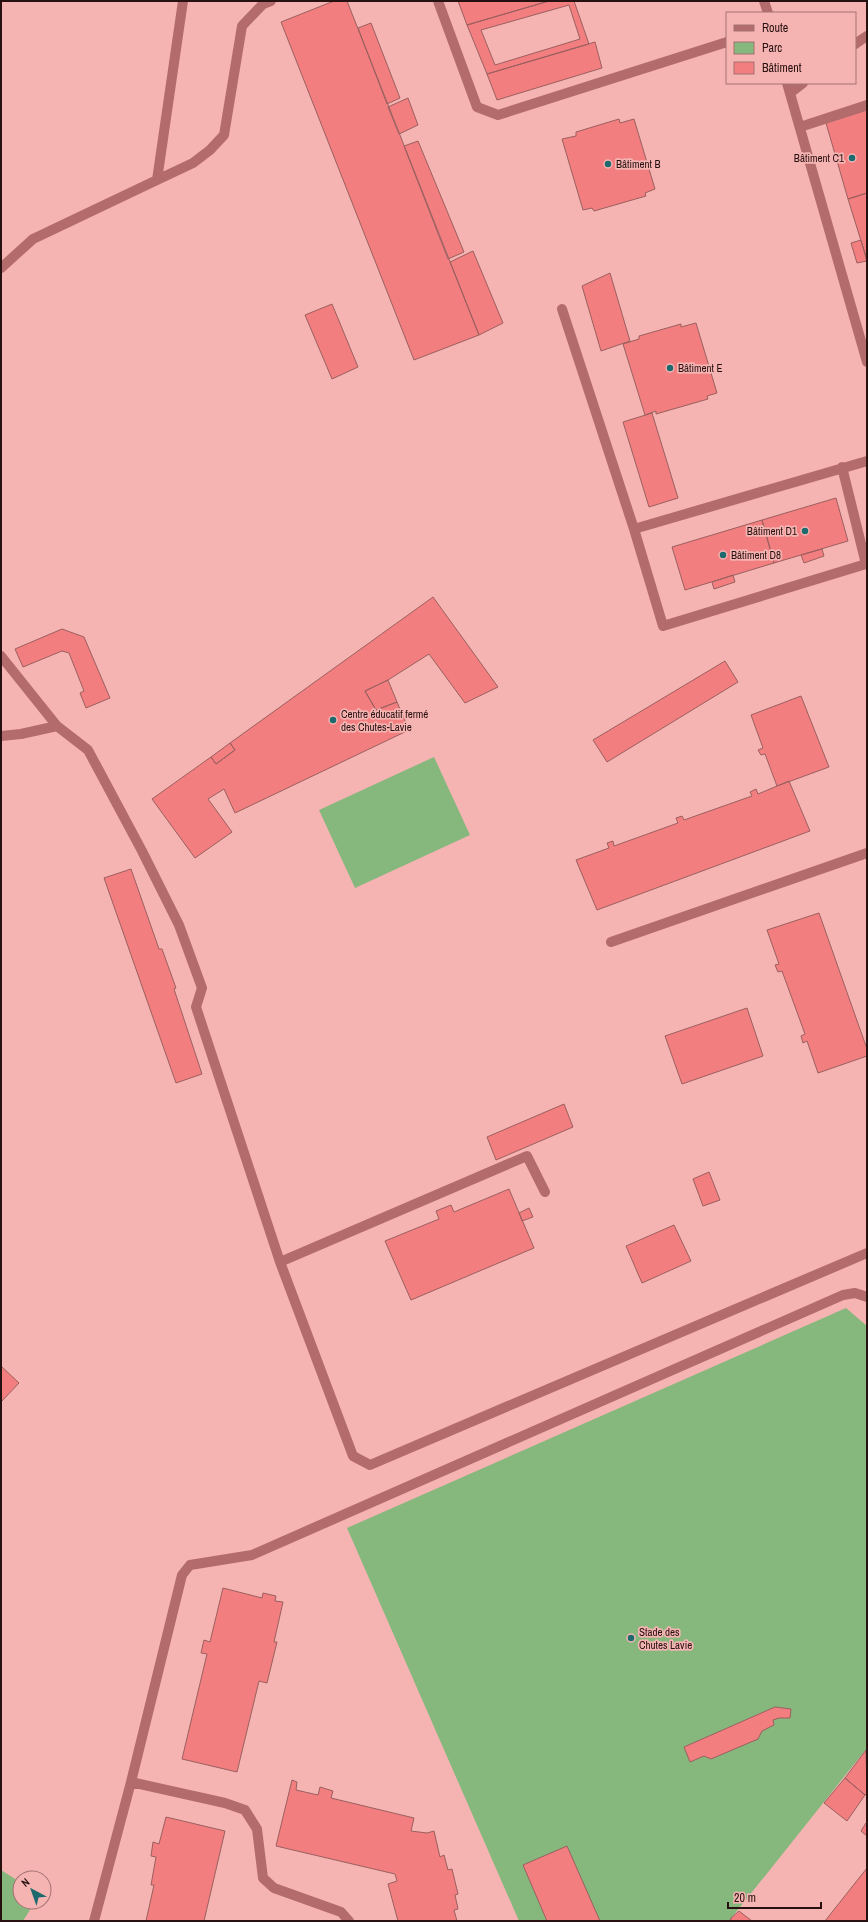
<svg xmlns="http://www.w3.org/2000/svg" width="868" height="1922" font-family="'Archivo Narrow',sans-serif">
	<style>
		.green { fill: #86b77d }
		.building { fill: #f27e7f; stroke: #9a605f; fill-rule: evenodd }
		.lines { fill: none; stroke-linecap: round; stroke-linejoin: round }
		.minor { stroke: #b36c6b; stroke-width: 10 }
		.poi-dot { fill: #1d6a6e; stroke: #f5b4b2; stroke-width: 1.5 }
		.labels { text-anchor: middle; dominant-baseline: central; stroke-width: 3.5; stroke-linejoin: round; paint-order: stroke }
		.poi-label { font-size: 11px; fill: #271010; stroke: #f5b4b2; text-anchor: start }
	</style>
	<rect width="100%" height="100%" fill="#f5b4b2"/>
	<path class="green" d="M434,757l36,78 -115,53 -36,-78z
		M846,1308l21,18v422l-138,173h-210l-172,-393z
		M1,1870l19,12v20h15l-12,19h-22z"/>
	<path class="building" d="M334,1h13l132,334 -65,25 -133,-338z
		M458,1h91l-82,24z
		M549,1h25l15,43 -102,30 -20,-49zM569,5l11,34 -85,26 -14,-35z
		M371,23l29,75 -13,6 -29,-76z
		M595,42l7,26 -105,32 -10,-26z
		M408,98l10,27 -19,9 -11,-27z
		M867,110v83l-19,6 -22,-76z
		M619,119l1,4 14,-4 21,70 -10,4 1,3 -52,15 -2,-3 -9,2 -21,-71 14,-3v-4z
		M418,141l46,111 -16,7 -44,-113z
		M867,193v67l-19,-61z
		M861,240l6,21 -10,2 -6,-20z
		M473,251l30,72 -24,12 -29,-73z
		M610,273l20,68 -29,10 -19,-65z
		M332,304l26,63 -26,12 -27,-64z
		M696,323l21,70 -10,3 1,3 -52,15v-3l-11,4 -22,-71 16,-5v-3l42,-12v3z
		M652,413l26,85 -29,9 -26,-85z
		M836,498l12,43 -74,22 -12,-43z
		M762,520l12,43 -89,27 -13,-43z
		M822,549l2,7 -20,7 -3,-8z
		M733,575l2,7 -21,7 -2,-7z
		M433,597l65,90 -33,16 -36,-49 -41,26 -23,11 11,19 21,-8 12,28 -174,83 -11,-24 -16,10 24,33 -37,26 -43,-59 59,-42 5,7 19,-14 -5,-7z
		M62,629l22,8 26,61 -24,10 -6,-15 4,-2 -15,-38 -7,-2 -39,16 -8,-18z
		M725,661l13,21 -131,80 -14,-22z
		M388,680l9,22 -21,8 -11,-19z
		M801,696l28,71 -52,19 -12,-32 -4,1 -3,-5 5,-2 -12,-33z
		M230,743l5,7 -19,14 -5,-7z
		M789,781l21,50 -213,79 -21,-50 33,-12 -2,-5 6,-2 1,5 64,-23 -2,-5 6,-2 2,4 68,-24 -2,-4 6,-3 2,5z
		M131,869l28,80h3l14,39 -2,1 28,85 -26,9 -72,-205z
		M819,913l48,136v7l-49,17 -11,-32 -4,2 -2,-7 4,-2 -23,-63 -4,1 -3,-7 4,-1 -12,-34z
		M747,1008l16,48 -81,28 -17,-48z
		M564,1104l9,23 -77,33 -9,-23z
		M709,1172l11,28 -17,6 -10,-27z
		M509,1189l25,59 -123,52 -26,-59 54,-22 -3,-8 15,-6 3,7z
		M529,1208l4,9 -11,4 -3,-8z
		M674,1225l17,36 -49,22 -16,-37z
		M1,1366l18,17 -18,19z
		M223,1588l39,10 1,-5 13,3 -1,5 8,1 -9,40h3l-10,41 -8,-2 -22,91 -55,-13 25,-105 -6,-1 3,-13 6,2z
		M775,1707l16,2 -1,9h-11l-6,2 1,5 -12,6 -4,8 -47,20 -7,-3 -14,6 -6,-15z
		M866,1750l1,43 -2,2 -20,-17z
		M845,1778l20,17 -18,26 -23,-18z
		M292,1780l5,2 -1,8 22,5 2,-8 13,4 -2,7 83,20 -3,13 16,2 7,-2 6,26 4,-2 4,15 4,-1 6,25 -3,1 3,14 -4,1 3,11h-59l-10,-37 9,-3 -2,-7 -119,-28z
		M166,1817l59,14 -21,90h-58l8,-36h-3l5,-28 -5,-1 2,-14 6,2z
		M866,1823l1,1v12l-6,-5z
		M567,1846l33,75h-53l-24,-56z
		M867,1868v53h-42z
		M739,1911l13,10h-19l-3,-2z"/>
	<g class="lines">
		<path class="minor" d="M438,1l39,106 21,8 229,-73
			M764,1l4,12
			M855,44l12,-8
			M787,83l80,279
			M790,93l13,-10
			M800,127l67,-22
			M157,180l36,-17 17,-13 14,-15 18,-109 21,-22 8,-3
			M1,268l32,-29 124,-59 26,-179
			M562,309l72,220 233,-68
			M634,529l29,97 203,-62 -24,-97
			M1,656l56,70 31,24 54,101 37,74 23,63 -6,19 84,255 73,194 17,9 497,-212
			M1,736l20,-2 36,-8
			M611,942l256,-89
			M280,1262l247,-106 18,36
			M131,1782l94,21 20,7 12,19 6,49 11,10 67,24 8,9
			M94,1921l37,-139 51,-207 8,-10 62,-10 591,-260 12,-2 12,4"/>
	</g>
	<g class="poi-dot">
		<circle cx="852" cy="158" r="4"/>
		<circle cx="608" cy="164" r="4"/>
		<circle cx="670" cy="368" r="4"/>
		<circle cx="805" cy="531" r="4"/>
		<circle cx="723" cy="555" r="4"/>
		<circle cx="333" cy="720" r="4"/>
		<circle cx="631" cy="1638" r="4"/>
	</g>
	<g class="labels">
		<g class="poi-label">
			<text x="844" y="158" text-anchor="end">Bâtiment C1</text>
			<text x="616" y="164">Bâtiment B</text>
			<text x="678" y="368">Bâtiment E</text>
			<text x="797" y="531" text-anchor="end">Bâtiment D1</text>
			<text x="731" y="555">Bâtiment D8</text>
			<text x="341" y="714">Centre éducatif fermé<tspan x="341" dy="13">des Chutes-Lavie</tspan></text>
			<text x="639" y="1632">Stade des<tspan x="639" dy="13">Chutes Lavie</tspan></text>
		</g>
	</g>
	<rect width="868" height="1922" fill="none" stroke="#271010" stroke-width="4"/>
	<rect x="726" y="12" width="130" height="72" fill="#f5b4b2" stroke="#a37271"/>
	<rect x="734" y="25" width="20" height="6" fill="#b36c6b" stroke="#a37271"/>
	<text x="762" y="32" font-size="12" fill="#271010">Route</text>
	<rect x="734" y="42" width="20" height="12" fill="#86b77d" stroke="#a37271"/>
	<text x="762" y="52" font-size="12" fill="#271010">Parc</text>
	<rect x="734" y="62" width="20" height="12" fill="#f27e7f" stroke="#a37271"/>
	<text x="762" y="72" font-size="12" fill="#271010">Bâtiment</text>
	<g transform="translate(32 1890) rotate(319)"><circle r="19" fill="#f5b4b2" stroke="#a37271"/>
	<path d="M0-3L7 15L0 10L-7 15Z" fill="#1d6a6e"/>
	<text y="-6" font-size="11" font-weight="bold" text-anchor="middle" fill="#271010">N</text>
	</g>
	<path d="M728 1902v6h93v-6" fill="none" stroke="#271010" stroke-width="2"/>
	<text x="734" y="1902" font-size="12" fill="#271010" stroke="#f5b4b2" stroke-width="3" paint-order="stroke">20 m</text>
</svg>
